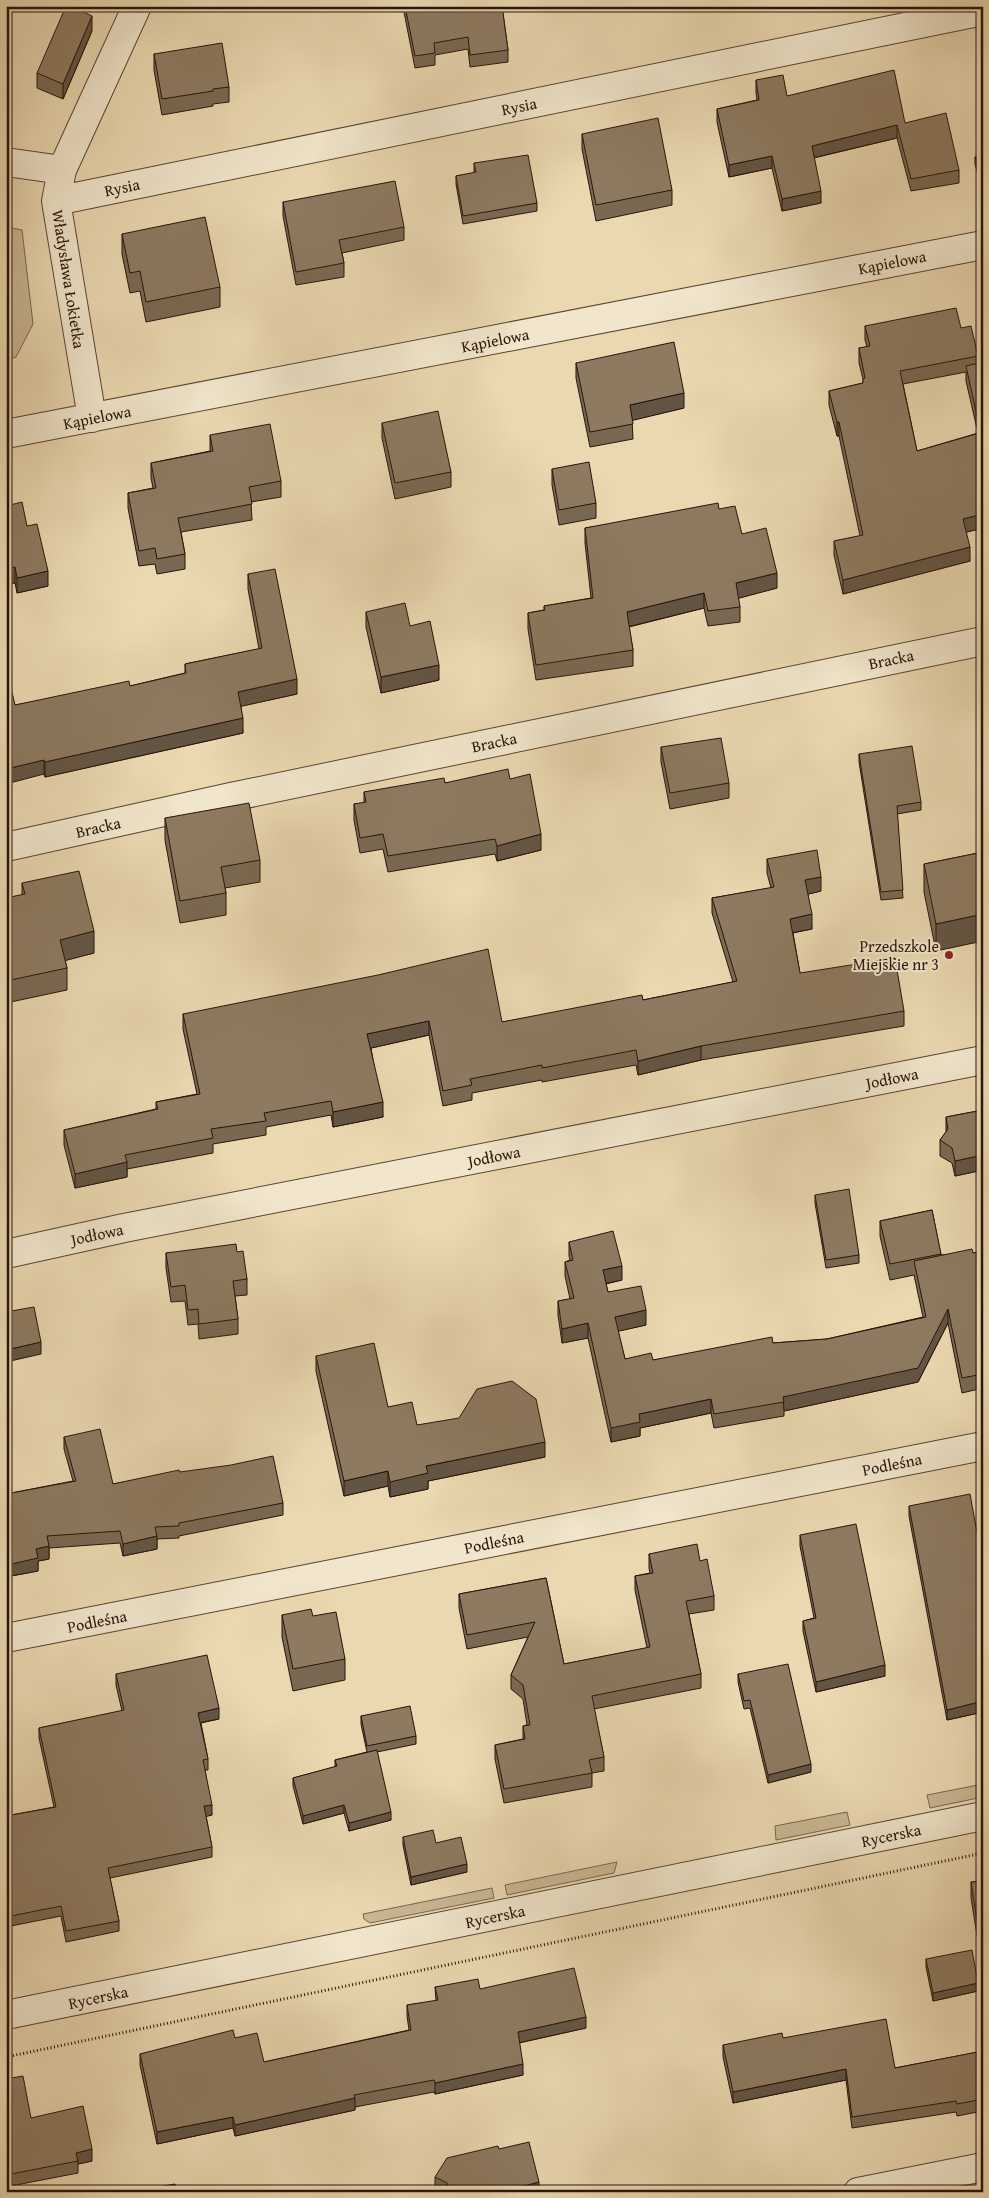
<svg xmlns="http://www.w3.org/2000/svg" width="989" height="2198" font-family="'Gentium Book Plus',serif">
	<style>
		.green { fill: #c9b794; stroke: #786650 }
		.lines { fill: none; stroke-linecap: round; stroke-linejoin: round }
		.minor-casing { stroke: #584535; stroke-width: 30 }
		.tertiary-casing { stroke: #584535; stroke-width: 30 }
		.path { stroke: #28140c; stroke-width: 3; stroke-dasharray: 1 2.5; stroke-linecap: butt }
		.minor { stroke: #f1e6cc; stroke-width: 28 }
		.tertiary { stroke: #f1e6cc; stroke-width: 28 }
		.wall { fill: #796953; stroke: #28140c; fill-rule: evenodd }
		.shaded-wall { fill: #635544; stroke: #28140c }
		.building { fill: #8d7a61; stroke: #28140c }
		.poi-dot { fill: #8f2418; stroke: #f1e6cc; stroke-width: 2 }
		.labels { text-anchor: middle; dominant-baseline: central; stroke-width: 4; stroke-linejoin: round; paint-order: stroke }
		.street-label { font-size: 16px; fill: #28140c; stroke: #f1e6cc }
		.poi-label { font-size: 16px; fill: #28140c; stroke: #f1e6cc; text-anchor: end }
	</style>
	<rect width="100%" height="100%" fill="#ead8b0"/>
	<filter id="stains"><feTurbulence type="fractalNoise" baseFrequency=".004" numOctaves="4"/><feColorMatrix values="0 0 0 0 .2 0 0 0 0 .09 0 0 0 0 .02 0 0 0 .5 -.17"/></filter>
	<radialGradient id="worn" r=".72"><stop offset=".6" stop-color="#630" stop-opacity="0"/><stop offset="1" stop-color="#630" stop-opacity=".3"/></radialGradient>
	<path class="green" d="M6,227l16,3 11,94 -17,33 -10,3z
		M983,1784v13l-53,11 -3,-13z
		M847,1812l3,13 -74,15 -1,-14z
		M617,1862l-3,11 -107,22 -2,-10z
		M492,1888l2,10 -124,25 -6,-4 -1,-5z"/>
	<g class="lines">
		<g class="minor-casing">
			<path id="minor" d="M6,162l56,8
				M56,201l927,-190
				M92,418l-36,-217 6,-31 75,-164
				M6,434l977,-189
				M6,847l225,-50 752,-156
				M6,1254l118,-26 859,-168
				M6,1638l977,-192
				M858,2192l125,-25"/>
		</g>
		<g class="tertiary-casing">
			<path id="tertiary" d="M6,2015l977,-199"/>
		</g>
		<path class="path" d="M6,2057l977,-204"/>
		<use href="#minor" class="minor"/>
		<use href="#tertiary" class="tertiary"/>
	</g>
	<path class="wall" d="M366,6h136l6,44v12l-38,5 -2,-18 -33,6v10l-20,3 -12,-61 -36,3z
		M92,31l-29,68 -26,-11v-15z
		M154,54l75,33v15l-16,2v2l-51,9 -8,-45z
		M756,80l31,16 118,27 54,47v13l-48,8 -14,-53 -83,20 7,45 -39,8 -10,-43 -43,9 -12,-55v-13l40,-9 -1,-7z
		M582,134l90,56v15l-76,16 -14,-72z
		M983,154v39l-8,-29v-7z
		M474,163l63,40v8l-74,13 -7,-40v-8l18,-3z
		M283,202l121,25v13l-62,13 2,10v14l-48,8 -13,-69z
		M122,234l98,53v20l-74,15 -6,-31 -10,2 -8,-39z
		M865,326l96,2 17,28v7l5,-1v166l-17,4 4,29 -127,33 -9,-39v-14l26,-5 -21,-100h-2l-8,-31v-14l34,-8v-4l-4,-16v-15l8,-1 -2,-7zM966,372v9l12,52 -61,18 -14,-67z
		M576,363l108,45 -52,12 1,19 -43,8 -14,-69z
		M382,423l69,49v15l-56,12 -13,-61z
		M210,435l71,46v16l-30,5 1,18 -71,12 4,22v15l-28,5 -2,-10 -16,2 -11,-58v-15l25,-5 -2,-10v-15l59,-12z
		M552,469l44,34v15l-37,7 -7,-40z
		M6,506l21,20 21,60 -31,7 -2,-10 -9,1z
		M719,509l23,25 35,54 -39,10 2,9v15l-32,4 -4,-18 -75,19 4,23v16l-97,14 -8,-51v-16l16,-3v-4l47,-8 -6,-55v-15z
		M248,574l49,120 -56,12 2,27 -198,44 -30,-72 115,-19 55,-13v-9l74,-15 -11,-60z
		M366,612l44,14 29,54 -58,13 -15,-66z
		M661,747l68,36v15l-59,11 -9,-47z
		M859,754l62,48v8l-24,4 6,84 -22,2 -22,-138z
		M510,779l31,71 -44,11 -2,-7 -107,18 -5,-23 -23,4 -6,-33v-16l10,-1v-11l81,-9z
		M165,818l95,42v22l-35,6 1,5v22l-46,8 -15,-83z
		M983,852l-47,99 -12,-59v-28z
		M767,859l54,32 -13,3 4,35 -19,4 7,40 104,38v15l-203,34 -63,15 -2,-10 -94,17v-2l-70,13v7l-29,6 -14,-71 -58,13 12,69 -50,10 -2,-12 -65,12v8l-53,9v9l-86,16v8l-52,11 -11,-43v-15l92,-21v-7l41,-8 -14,-65v-15l319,8 141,-22 90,-18 -21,-69v-15l59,-10 -4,-15z
		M22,883l72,70 -29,7 2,8v22l-61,13v-105l16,-3z
		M983,1110v60l-28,6 -3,-13 -12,-7v-16l6,-8v-15z
		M815,1195l44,60v8l-33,5 -11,-65z
		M932,1210l9,45 32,-2 10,-2v137l-21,5 -14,-70 -30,59 -134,29v5l-70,12 -3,-15 -71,15v8l-29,6 -23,-104 -26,5 -4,-28v-14l12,-2 -5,-23v-14l5,-2 -1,-4v-14l53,38 -16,4 2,8 38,33 -28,6 7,28 28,1 120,-17 54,-4 96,-22 -9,-42 -24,5 -10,-44v-15z
		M237,1252l10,27v16l-12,1 3,23v15l-39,5 -1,-15 -10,1 -3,-24 -14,1 -5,-34v-15z
		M316,1356l72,51 29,18 128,32 -117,24v8l-38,8 -2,-11 -44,10 -28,-125z
		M64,1437l49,47 67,-12 103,31v12l-104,21v2l-22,1v10l-34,7 -3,-13 -71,5v11l-11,2v10l-27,5 -3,-11h-2v-71l67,-13 -9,-32z
		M909,1506l74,59v147l-36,8 -38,-204z
		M800,1535l85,141 -69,16 -13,-61v-10l11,-3 -14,-72z
		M649,1554l51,7 14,35v14l-25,4 12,60v14l-107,21 10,48v14l-12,2v14l-88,16 -9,-44v-14l28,-6v-13l4,-1 -4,-26 -12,-10v-14l17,-38 -61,12 -8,-41v-14l87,-16 18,86 83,-16 -12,-58v-14l15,-3 -1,-5z
		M282,1615l31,1 32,43v21l-52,11 -11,-54z
		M116,1674l103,45 -18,4 7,36v11h-3l7,45 -6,1 6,31v10l-102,21 9,43v10l-53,11 -5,-26 -55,11v-111l48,-9 -15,-69v-10l83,-17 -6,-26z
		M738,1674l73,98 -43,11 -18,-75 -6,1 -6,-27z
		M361,1716l55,20v8l-39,8 14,68 -42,11 -5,-18 -41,11 -10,-38v-8l42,-11v-7l32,-8 -6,-28z
		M403,1837l33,6 31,29 -56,13 -8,-40z
		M983,1881v67h-4l-8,-50v-16z
		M926,1959l52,32 -45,10 -7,-34z
		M435,1987l45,2 106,39 -67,15 4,32 -88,19 -1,-2 -79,15v3l-120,26 -2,-8 -76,16 -17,-79v-11l95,-16 29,24 145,-32 -2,-14v-11l29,-4z
		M783,2038l112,30 88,-17v60l-26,5 -1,-4 -104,16 -6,-48 -113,23 -10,-46v-12z
		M6,2079l25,39 61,43 -14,3v9l-72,14z
		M499,2149l40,43h-104v-15z"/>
	<path class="shaded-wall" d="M892,6h23l-23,6z
		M92,16v15l-29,68v-15z
		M897,125v13l-85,20v-12z
		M772,156v12l-43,9v-12z
		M821,191v12l-39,8v-12z
		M684,393v15l-54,13v-16z
		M837,422h2v14h-2z
		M983,514v14l-20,5v-14z
		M970,547v14l-127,33v-14z
		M15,567v16l-9,1v-15z
		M48,571v15l-31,7v-15z
		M777,573v15l-41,11v-16z
		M704,593v15l-77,19v-15z
		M439,665v15l-58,13v-16z
		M297,679v15l-59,13v-15z
		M243,718v15l-198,44v-15z
		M44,760v14l-38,10v-15z
		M541,834v16l-44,11v-15z
		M821,877v14l-16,4v-15z
		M812,914v15l-22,4v-14z
		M983,914v27l-47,10v-27z
		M94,931v22l-34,9v-22z
		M429,1021v14l-62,14v-15z
		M701,1046v14l-63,15v-14z
		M383,1102v15l-50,10v-15z
		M983,1155v15l-28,6v-15z
		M127,1162v15l-52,11v-14z
		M622,1266v14l-19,4v-14z
		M948,1309v14l-30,59 -134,29 -1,-14z
		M646,1310v15l-31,7v-15z
		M588,1323v15l-26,5v-14z
		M41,1342v12l-35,8v-12z
		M711,1399v14l-71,15v8l-29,6v-14l28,-14z
		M545,1442v15l-117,24v8l-38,8v-15l36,-16z
		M388,1471v15l-44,10v-15z
		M157,1536v13l-34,7v-12z
		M49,1546v13l-11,2v10l-27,5v-12l25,-15z
		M8,1552v13h-2v-12z
		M885,1665v11l-69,16v-10z
		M983,1701v11l-36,8v-10z
		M219,1708v11l-21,4v-10z
		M11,1746v16l-5,1v-16z
		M811,1764v8l-43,11v-8z
		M212,1805v10l-8,2v-11z
		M344,1805v8l-41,11v-8z
		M391,1812v8l-42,11v-8z
		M467,1864v8l-56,13v-8z
		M978,1983v8l-45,10v-8z
		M586,2017v11l-68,15v-11z
		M523,2064v11l-88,19v-11z
		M846,2069v11l-113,23v-11z
		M355,2098v12l-120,26v-11z
		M233,2117v11l-76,16v-12z
		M92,2149v12l-14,3 -2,-11z
		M539,2182v10h-30v-2z"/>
	<path class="building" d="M66,6h5l21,10 -29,68 -26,-11z
		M405,6h97l6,44 -38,5 -2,-18 -34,6 1,10 -20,3z
		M222,43l7,44 -16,2v2l-51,8 -8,-45z
		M894,70l11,53 41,-10 13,57 -48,9 -14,-54 -85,21 9,45 -39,8 -10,-43 -43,9 -12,-56 42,-9 -3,-20 27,-5 4,21z
		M658,118l14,72 -76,15 -14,-71z
		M983,154v31l-8,-28z
		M528,155l9,48 -74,13 -7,-40 20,-4 -2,-9z
		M395,181l9,46 -65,13 5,23 -48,9 -13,-70z
		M205,217l15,70 -74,15 -6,-31 -10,2 -8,-39z
		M956,308l5,20 10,-2 7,30 -78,15 17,80 66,-19v82l-20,5 7,28 -127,33 -9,-39 29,-6 -24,-113h-2l-8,-31 34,-8v-4l2,-1 -6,-30 11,-2 -5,-20z
		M674,342l10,51 -54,12 3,19 -43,8 -14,-69z
		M983,362v62l-4,1 -13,-59z
		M438,411l13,61 -56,11 -13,-60z
		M270,424l11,57 -32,6 3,17 -74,14 7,36 -28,5 -2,-11 -16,3 -11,-58 28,-5 -5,-25 62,-12 -3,-16z
		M589,462l7,41 -37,7 -7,-41z
		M22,502l5,24 10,-2 11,47 -31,7 -2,-11 -9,2v-63z
		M718,503l1,6 16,-3 7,28 24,-6 11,45 -41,10 4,24 -32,4 -4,-18 -77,19 6,38 -97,15 -8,-52 17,-3 -1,-4 49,-8 -8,-70z
		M275,569l22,110 -59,13 5,26 -198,44 -1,-2 -38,9v-103l9,39 114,-24 1,5 56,-13 -1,-9 77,-16 -14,-74z
		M405,603l5,23 20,-5 9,44 -58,12 -15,-65z
		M721,738l8,45 -59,10 -9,-46z
		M912,746l9,56 -24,4 6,84 -22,2 -22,-138z
		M508,769l2,10 20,-5 11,60 -44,12 -2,-7 -107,17 -5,-22 -23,4 -6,-34 12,-2 -2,-10 80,-14 1,5z
		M249,803l11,57 -39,7 5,26 -46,8 -15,-83z
		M817,850l4,27 -16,3 7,34 -22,5 10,54 95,-15 9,53 -203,35 -63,15 -2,-11 -94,18v-3l-72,14 2,6 -29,6 -14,-70 -62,13 16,68 -50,10 -2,-11 -67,12 2,8 -55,8 2,9 -88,17 2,7 -52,12 -11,-44 94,-21 -2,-7 44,-8 -17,-80 195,-39 110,-26 14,73 140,-27 1,5 94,-19 -25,-83 62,-11 -7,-28z
		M983,852v62l-47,10 -12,-60z
		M79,871l15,60 -34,9 7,28 -61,13v-83l19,-4 -3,-11z
		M983,1110v45l-28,6 -3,-13 -12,-8 8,-11 -2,-12z
		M849,1189l10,66 -33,5 -11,-65z
		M932,1210l9,44 -51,10 -10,-43z
		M613,1231l9,35 -19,4 5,22 33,-6 5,24 -31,7 10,42 26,-6 2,7 119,-23 1,6 54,-4 99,-22 -12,-56 58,-12 1,4 10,-2v123l-21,4 -14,-69 -30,59 -135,29 1,5 -70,12 -3,-15 -72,15 1,8 -29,6 -23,-105 -26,6 -4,-28 16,-3 -9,-36 8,-2 -4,-18z
		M236,1244l1,8 6,-1 4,28 -14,2 5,38 -39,5 -1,-15 -10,1 -3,-25 -14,2 -5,-34z
		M34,1307l7,35 -35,8v-38z
		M374,1343l14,64 24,-5 5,23 42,-7 18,-29 35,-8 24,18 9,43 -119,24 2,7 -38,9 -2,-11 -44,10 -28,-125z
		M100,1429l13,55 66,-14 1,2 51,-7 42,-9 10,47 -104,20v3l-24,1 2,9 -34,8 -3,-13 -73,5 2,10 -13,3 2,9 -27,6 -3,-12 -2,1v-59l70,-13 -12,-44z
		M970,1494l13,71v136l-36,9 -38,-204z
		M856,1524l29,141 -69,17 -13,-61 13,-3 -16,-83z
		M697,1544l3,17 7,-2 7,37 -28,5 15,73 -109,22 12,61 -15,3 3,13 -88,16 -9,-44 30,-6 -2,-13 7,-1 -7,-40 -12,-10 24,-53 -68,13 -8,-41 87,-16 18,86 86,-17 -15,-71 18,-3 -4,-19z
		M311,1609l2,7 23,-4 9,47 -52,10 -11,-54z
		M207,1655l12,53 -21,5 10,46 -5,1 9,45 -8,1 8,41 -104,21 11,53 -53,10 -5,-25 -55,11v-101l50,-9 -17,-79 85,-18 -8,-36z
		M788,1664l23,100 -43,11 -18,-75 -6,1 -6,-27z
		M410,1706l6,30 -49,10 -6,-30z
		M6,1723l5,23 -5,1z
		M377,1750l14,62 -42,11 -5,-18 -41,11 -10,-38 44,-12 -2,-6z
		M433,1830l3,13 25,-6 6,27 -56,13 -8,-40z
		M983,1881v51l-4,1 -8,-51z
		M972,1950l6,33 -45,10 -7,-34z
		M574,1968l12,49 -68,15 5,32 -88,19 -1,-3 -80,15 1,3 -120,27 -2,-8 -76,15 -17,-78 93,-24 2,8 22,-5 7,29 147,-32 -4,-25 31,-5 -3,-13 43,-8 2,10z
		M886,2019l9,49 88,-17v48l-26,5 -1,-3 -104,16 -6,-48 -113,23 -10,-47 59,-12 1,5z
		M23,2076l8,42 52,-12 9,43 -16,4 2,8 -72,14v-96z
		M529,2142l10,40 -30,8v2h-60l-2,-9 -12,-6 12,-19 51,-12 1,3z
		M175,2184l1,8h-28l-1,-3z"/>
	<circle class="poi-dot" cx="949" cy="955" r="5"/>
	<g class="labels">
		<g class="street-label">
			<text transform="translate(519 106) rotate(-12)">Rysia</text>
			<text transform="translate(122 187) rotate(-12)">Rysia</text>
			<text transform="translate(892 262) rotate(-11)">Kąpielowa</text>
			<text transform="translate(69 279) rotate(81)">Władysława Łokietka</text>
			<text transform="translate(495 340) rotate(-11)">Kąpielowa</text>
			<text transform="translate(97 417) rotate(-11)">Kąpielowa</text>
			<text transform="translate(891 659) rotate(-12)">Bracka</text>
			<text transform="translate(494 742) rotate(-12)">Bracka</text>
			<text transform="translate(98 827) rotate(-13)">Bracka</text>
			<text transform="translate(892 1078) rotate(-11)">Jodłowa</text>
			<text transform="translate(494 1156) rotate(-11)">Jodłowa</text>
			<text transform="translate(97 1234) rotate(-12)">Jodłowa</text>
			<text transform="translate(892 1464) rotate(-11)">Podleśna</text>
			<text transform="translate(494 1542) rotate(-11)">Podleśna</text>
			<text transform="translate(97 1621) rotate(-11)">Podleśna</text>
			<text transform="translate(891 1835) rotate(-12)">Rycerska</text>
			<text transform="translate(495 1916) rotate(-12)">Rycerska</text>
			<text transform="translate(98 1997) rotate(-12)">Rycerska</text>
		</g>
		<g class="poi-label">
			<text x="939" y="946">Przedszkole<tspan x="939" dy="18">Miejskie nr 3</tspan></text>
		</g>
	</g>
	<rect width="989" height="2198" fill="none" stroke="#ead8b0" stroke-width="25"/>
	<rect x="8" y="8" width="974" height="2183" fill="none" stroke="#28140c" stroke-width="2.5"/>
	<rect x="12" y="12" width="964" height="2173" fill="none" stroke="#28140c"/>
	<rect width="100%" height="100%" filter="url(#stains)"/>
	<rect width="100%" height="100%" fill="url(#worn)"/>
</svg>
